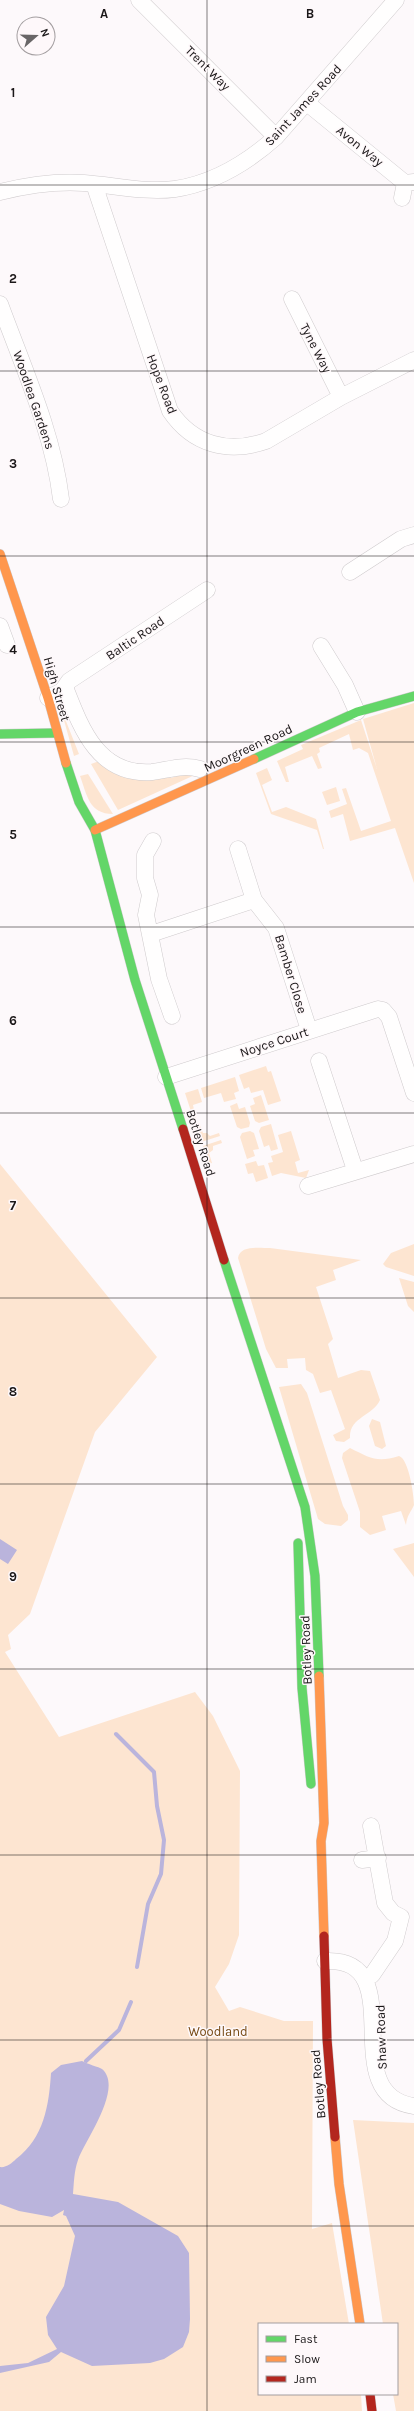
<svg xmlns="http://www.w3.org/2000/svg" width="414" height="2411" font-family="Karla,sans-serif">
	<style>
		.green { fill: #fde5d1 }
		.water { fill: #bab4dc }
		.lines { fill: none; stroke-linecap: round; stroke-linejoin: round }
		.stream { stroke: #bab4dc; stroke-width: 4 }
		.street-casing { stroke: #cfcbcd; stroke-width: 17 }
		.fast-casing { stroke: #cfcbcd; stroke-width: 10 }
		.slow-casing { stroke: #cfcbcd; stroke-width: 10 }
		.jam-casing { stroke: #cfcbcd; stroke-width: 10 }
		.street { stroke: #fffefe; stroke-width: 16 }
		.fast { stroke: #63d668; stroke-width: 9 }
		.slow { stroke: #ff974d; stroke-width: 9 }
		.jam { stroke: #b3261e; stroke-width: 9 }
		.grid { fill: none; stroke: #1a1718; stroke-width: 1; stroke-opacity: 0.55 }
		.labels { text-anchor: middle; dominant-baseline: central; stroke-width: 3; stroke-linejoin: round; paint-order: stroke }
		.street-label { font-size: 13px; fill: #1a1718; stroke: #fef8fa }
		.park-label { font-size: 13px; fill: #784b15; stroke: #fef8fa }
		.grid-label { font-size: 13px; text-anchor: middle; font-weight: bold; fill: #1a1718; stroke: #fef8fa; stroke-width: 3; stroke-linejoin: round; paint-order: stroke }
	</style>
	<rect width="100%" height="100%" fill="#fdf9fb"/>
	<path class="green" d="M414,703v180l-19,-55 -45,13 -7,-27 -12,4 -2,-7 18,-7 -5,-15 4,-1 15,43 30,-10 -23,-68 -9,-5 -6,2 -4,-16 -30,14 1,4 -3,2 5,14 -4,1 -6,-13 -27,11 4,15h-3l-9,-21 26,-12 -2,-4 60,-25 16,49 -14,-50z
		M60,706l19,48 -5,2z
		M102,760l66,12 3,6 12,-4h14l-79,36 -27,-46z
		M267,768l5,12 -10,5 10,27 14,-5 30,12 8,30h-1l-6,-19 -46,-16 -15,-41z
		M88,774l25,40c-24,0 -26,-19 -33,-38z
		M336,787l4,14 -13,4 -5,-13z
		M266,1066l2,6 3,-1 10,30 -13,4 -5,-15 -12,3 -2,-6 -5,2 -5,-14z
		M235,1077l4,14 -5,2 2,6 -12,3 -3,-9 -17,5 -3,-10z
		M198,1089l4,13 -9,3 4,19 2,-1 4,10h4l3,3 9,-3 1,3 -19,6 -16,-49z
		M261,1095l8,25 -10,3 -4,-2 -5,-15 5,-2 -2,-6z
		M237,1103l2,6 6,-2 5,16 -1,4 -8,2 -4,-2 -7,-21z
		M271,1124l7,25 -7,2 -2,-6 -5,2 -5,-16 2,-4z
		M250,1131l4,2 5,16 -6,1 2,6 -8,3 -7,-22 2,-4z
		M291,1131l9,29 -5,2 3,11 11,-3 -3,8 -25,-5 -9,3 -4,-13 5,-1 -2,-6 12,-4 -5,-17z
		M221,1140l1,3 -9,3v4l-4,3 3,10 -3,1 -6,-18z
		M256,1161l2,5 6,-1 4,13 -12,4 -3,-9 -5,1 -3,-10z
		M0,1164l157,193 -62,75 -65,182 -22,21 3,14 -6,3 54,85 136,-45 18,24 27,55 -1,164 -10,29 -14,23 14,24 11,-4 44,14h29l-1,208 20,-6 17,101h-90v70h102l1,17h-362z
		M414,1244v32l-28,-9 -3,-3 8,-11z
		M270,1248l91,12 -28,10 3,10 -20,7 17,52 -5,5 10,34 23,-8 9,1 10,29c-7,16 -31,17 -30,38l-6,4 -8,-1 -3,-6 12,-6 -14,-39 -11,3 -7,-19 -7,-4 -1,-12 -18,1 1,9h-12l-10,-19 -28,-91c2,-13 21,-10 32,-10z
		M399,1278l15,4v30l-6,-6z
		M301,1384l6,9 36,113 5,9v5l-7,6 -16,-2 -7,-5 -39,-132z
		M372,1419l8,3 6,24 -4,3 -7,-3 -6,-20z
		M350,1448c20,10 27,15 49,8 10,3 15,40 15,49 -3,7 -7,10 -8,20l-5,-14 -19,5 4,14 -16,5 -10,-8v-15l-18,-54 1,-5z
		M414,1543v34l-21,-28z
		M353,2120l61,3v288h-18l-3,-17h4v-70h-14z"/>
	<path class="water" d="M0,1539l17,11 -9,14 -8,-5z
		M82,2061c5,3 17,6 20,8 22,19 -17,71 -24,91 -4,11 -4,23 -5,34l45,8 60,34 11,17 1,66 -1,13 -6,15 -19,12 -14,4 -58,3 -31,-14 -12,10 -49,11v-7l28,-3 29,-14 -9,-14 -2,-18 18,-31 11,-50 -9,-20 -3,-1 1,-5 -12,7 -33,-6 -19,-7v-37c6,1 12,-4 16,-8 28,-21 33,-54 35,-86l10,-8z"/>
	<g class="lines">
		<path class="stream" d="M116,1734l38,38 3,34 7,34 -3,34 -13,30 -11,63
			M86,2061l33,-31 12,-28"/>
		<g class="street-casing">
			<path id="street" d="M139,0l137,137
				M307,103l98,80 9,-1
				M94,184l76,227c23,34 58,43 96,30l75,-44 73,-37
				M0,192c28,-7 55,-11 84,-9 29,2 61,10 91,6 39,-6 73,-27 101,-52l120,-137
				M402,198l3,-15
				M292,299l49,98
				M0,304c23,63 53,128 61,195
				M350,572l51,-33 13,-4
				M0,626l7,19
				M321,646l24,39 12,27
				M65,687c16,41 33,89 87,85 17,-2 31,-8 48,-3
				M48,698l14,-7 7,-10 138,-91
				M153,841l-8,14v23l5,17 -4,20 13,64 13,37
				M238,849l16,51 22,28 33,102
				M151,934l103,-34
				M319,1061l36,109
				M166,1077l212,-68 5,1 6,7 25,76
				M308,1186l106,-32
				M371,1826l14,77 8,10 8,4
				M362,1860l16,-2
				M325,1961c89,-4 8,134 89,145
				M372,1975l23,-34 6,-24"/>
		</g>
		<g class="fast-casing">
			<path id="fast" d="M0,734l56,-1
				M254,759l103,-47 57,-16
				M66,763l13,39 16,28 40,150 48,149
				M224,1260l81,247 10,69 4,100
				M298,1543l4,145 9,96"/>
		</g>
		<g class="slow-casing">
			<path id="slow" d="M0,554l48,144 18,65
				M95,830l159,-71
				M319,1676l5,147 -3,18 3,95
				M335,2137l4,47 21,140"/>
		</g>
		<g class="jam-casing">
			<path id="jam" d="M183,1129l41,131
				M324,1936l3,103 8,98
				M370,2394l2,17"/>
		</g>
		<use href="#street" class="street"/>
		<use href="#fast" class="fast"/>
		<use href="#slow" class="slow"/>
		<use href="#jam" class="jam"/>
	</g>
	<path class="grid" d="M207,0v2411M0,185h414M0,371h414M0,556h414M0,742h414M0,927h414M0,1113h414M0,1298h414M0,1484h414M0,1669h414M0,1855h414M0,2040h414M0,2226h414"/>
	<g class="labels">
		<g class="street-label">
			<text transform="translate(208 68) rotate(45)">Trent Way</text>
			<text transform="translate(303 105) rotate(-47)">Saint James Road</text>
			<text transform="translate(360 146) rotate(39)">Avon Way</text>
			<text transform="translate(316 348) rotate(63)">Tyne Way</text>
			<text transform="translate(162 384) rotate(69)">Hope Road</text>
			<text transform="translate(34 400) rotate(71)">Woodlea Gardens</text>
			<text transform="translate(135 638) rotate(-34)">Baltic Road</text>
			<text transform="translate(57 689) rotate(74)">High Street</text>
			<text transform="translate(248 748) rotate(-25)">Moorgreen Road</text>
			<text transform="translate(291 974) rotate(73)">Bamber Close</text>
			<text transform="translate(274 1042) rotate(-18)">Noyce Court</text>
			<text transform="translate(201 1143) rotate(72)">Botley Road</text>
			<text transform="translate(306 1650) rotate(-92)">Botley Road</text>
			<text transform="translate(381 2037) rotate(-92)">Shaw Road</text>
			<text transform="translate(318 2084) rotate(-95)">Botley Road</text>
		</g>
		<g class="park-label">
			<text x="218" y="2031">Woodland</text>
		</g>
	</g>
	<g class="grid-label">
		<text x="104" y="18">A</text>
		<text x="310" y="18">B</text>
		<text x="13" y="97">1</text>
		<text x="13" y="283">2</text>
		<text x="13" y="468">3</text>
		<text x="13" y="654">4</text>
		<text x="13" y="839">5</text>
		<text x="13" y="1025">6</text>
		<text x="13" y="1210">7</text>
		<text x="13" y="1396">8</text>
		<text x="13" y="1581">9</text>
	</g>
	<rect x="258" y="2323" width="140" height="72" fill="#fef8fa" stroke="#a39ea0"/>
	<rect x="266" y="2336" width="20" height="6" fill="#63d668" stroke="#a39ea0"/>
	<text x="294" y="2343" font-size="12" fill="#1a1718">Fast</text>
	<rect x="266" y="2356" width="20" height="6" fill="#ff974d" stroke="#a39ea0"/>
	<text x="294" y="2363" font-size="12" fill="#1a1718">Slow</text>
	<rect x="266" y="2376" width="20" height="6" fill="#b3261e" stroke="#a39ea0"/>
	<text x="294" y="2383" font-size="12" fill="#1a1718">Jam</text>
	<g transform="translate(36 36) rotate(70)"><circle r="19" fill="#fef8fa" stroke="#a39ea0"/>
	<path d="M0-3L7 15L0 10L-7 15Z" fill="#696667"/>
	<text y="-6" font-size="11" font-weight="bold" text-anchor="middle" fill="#1a1718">N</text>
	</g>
</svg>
